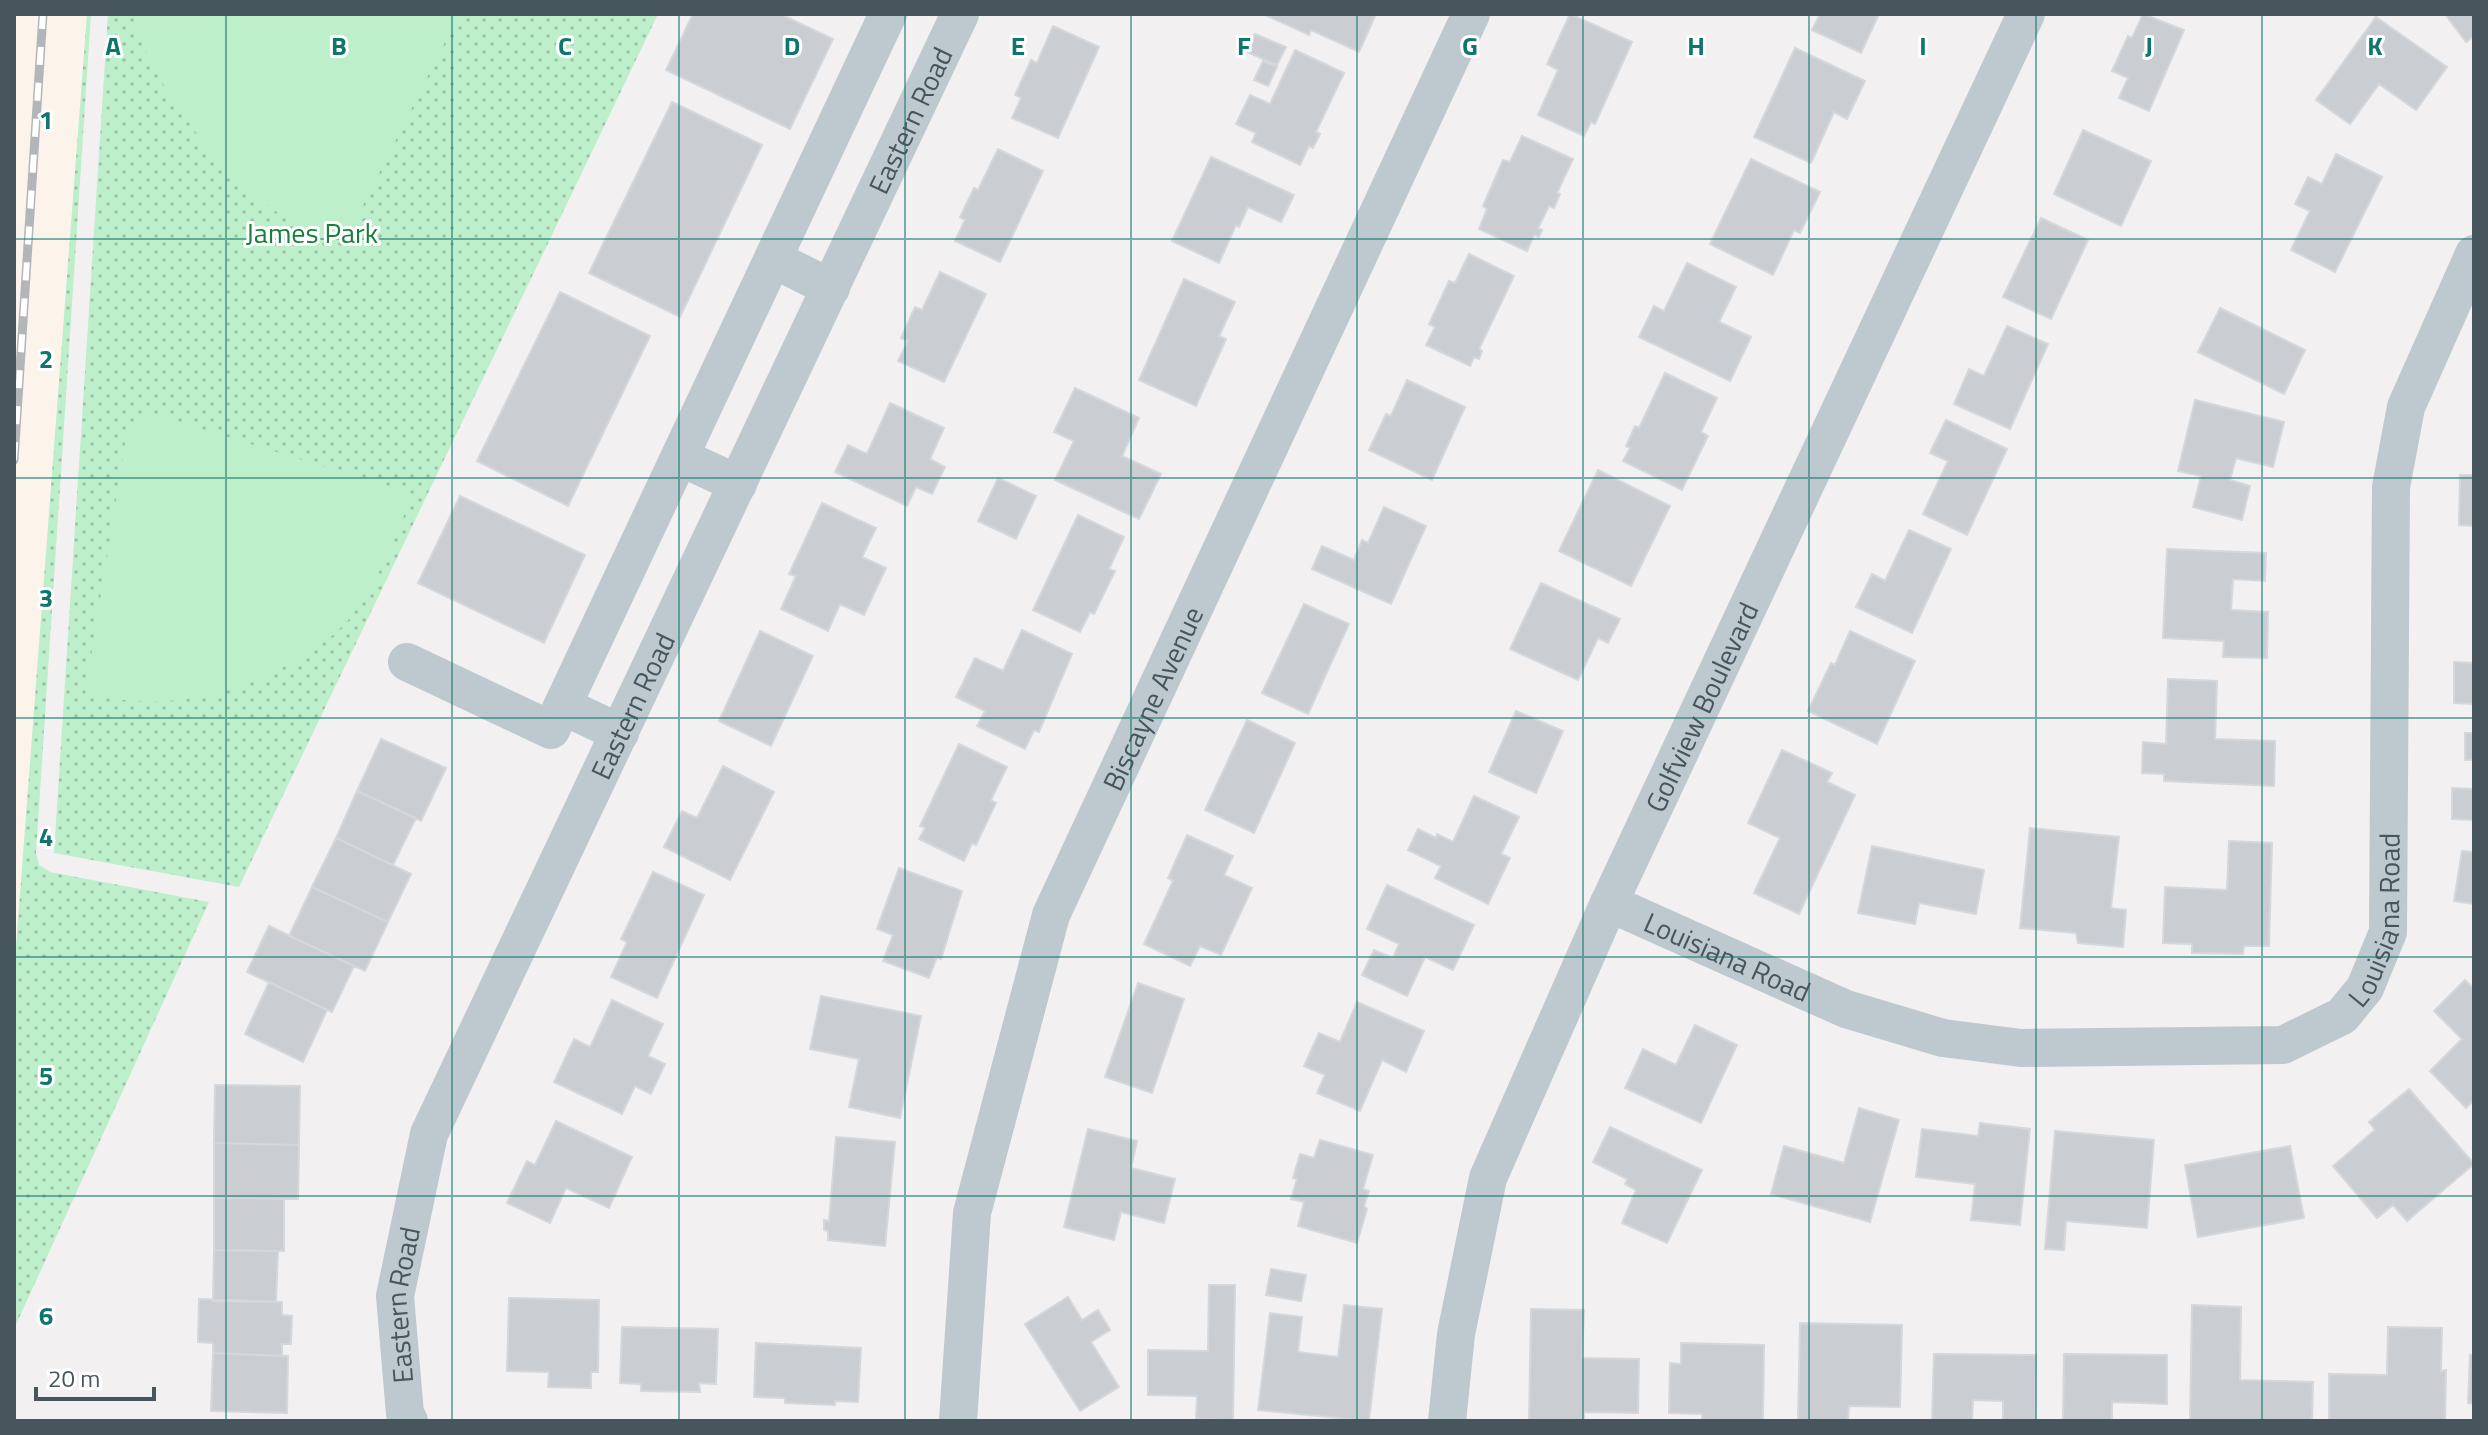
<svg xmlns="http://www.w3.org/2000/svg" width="2488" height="1435" font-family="'Titillium Web',sans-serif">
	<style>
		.commercial { fill: #fcf4ea }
		.park { fill: url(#park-dots) }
		.pitch { fill: #beefcb }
		.building { fill: #caced2; stroke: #d4d7db; stroke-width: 2 }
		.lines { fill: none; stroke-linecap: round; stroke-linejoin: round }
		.minor { stroke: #bdc9cf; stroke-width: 38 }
		.rail-casing { stroke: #b2b6ba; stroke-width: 9 }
		.rail { stroke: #fff; stroke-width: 6; stroke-dasharray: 18; stroke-linecap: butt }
		.grid { fill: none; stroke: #0f766e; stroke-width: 2; stroke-opacity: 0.55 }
		.labels { text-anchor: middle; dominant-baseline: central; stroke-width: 6; stroke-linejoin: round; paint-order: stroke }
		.street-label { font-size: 28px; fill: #47565d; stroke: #fff }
		.park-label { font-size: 28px; fill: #17803d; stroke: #fff }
		.grid-label { font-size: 26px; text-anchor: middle; font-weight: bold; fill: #0f766e; stroke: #fff; stroke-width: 6; stroke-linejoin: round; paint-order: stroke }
	</style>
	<defs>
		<pattern id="park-dots" width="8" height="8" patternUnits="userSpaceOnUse" patternTransform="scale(2)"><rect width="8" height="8" fill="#beefcb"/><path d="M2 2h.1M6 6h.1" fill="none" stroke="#9cc4a8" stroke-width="1.8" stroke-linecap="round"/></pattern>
	</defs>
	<rect width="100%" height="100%" fill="#f2f0f0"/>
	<path class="commercial" d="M14,14h73l-73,959z"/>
	<path class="park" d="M87,14h4l-55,839 3,12 11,7 159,30 -195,427v-356z
		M108,14h550l-419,873 -185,-34z"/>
	<path class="pitch" d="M134,14h325l-114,227c-22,-5 -48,-16 -68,-29 -55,-36 -131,-134 -143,-198z
		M143,411l270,83c-18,41 -33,85 -60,120 -16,21 -40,37 -62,49 -72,39 -127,45 -206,32l42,-263z"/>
	<path class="building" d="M693,14h87l53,25 -43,90 -124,-59z
		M1263,14h113l-17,38 -48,-22 -2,5z
		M1570,14l62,28 -37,82 -4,-2 -7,14 -46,-21 20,-45 -11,-6z
		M1820,14h59l-18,39 -49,-23z
		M2143,14l41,16 -35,81 -30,-13 9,-20 -16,-7 16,-35 4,2z
		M2445,14h29v22l-8,6z
		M2376,17l71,50 -31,43 -37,-26 -29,40 -34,-24z
		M1053,26l46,21 -41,91 -46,-20 9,-20 -6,-3 16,-35 6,3z
		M1255,34l31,13 -9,18 -30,-13z
		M1795,48l70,33 -18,38 -13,-7 -23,51 -57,-26z
		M1295,50l49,23 -28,59 4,2 -7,14 -4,-2 -9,19 -48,-23 4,-9 -20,-9 14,-29 20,9z
		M1263,61l14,6 -9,19 -14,-6z
		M672,102l90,43 -82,172 -91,-44z
		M2083,130l68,31 -30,65 -67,-32z
		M1522,136l51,23 -16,34 3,1 -6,14 -5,-2 -11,22 4,2 -3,7 -5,-2 -7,16 -48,-22 8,-20 -4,-3 20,-46 7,2z
		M998,149l45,22 -43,91 -45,-21 10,-21 -5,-3 14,-29 4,2z
		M2336,154l46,23 -47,95 -44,-22 19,-39 -15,-7 13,-27 14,7z
		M1211,157l83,38 -13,27 -33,-15 -9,20 -3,-2 -17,38 -47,-22z
		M1751,159l69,33 -20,41 -6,-3 -21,45 -63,-31z
		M2041,218l47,22 -37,79 -48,-22z
		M1469,254l45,22 -35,73 3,2 -3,8 -5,-2 -4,9 -44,-21 9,-18 -6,-3 20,-43 6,2z
		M1687,263l49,24 -17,35 32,15 -21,44 -91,-44 15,-31 10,5z
		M940,272l46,22 -42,88 -46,-21 10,-20 -7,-3 14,-31 7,3z
		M1184,279l51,23 -16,34 7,3 -30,67 -57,-26z
		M560,292l90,44 -82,170 -91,-45z
		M2220,308l85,42 -21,44 -86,-42z
		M2007,326l41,18 -38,85 -56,-25 15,-35 15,7z
		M1665,373l52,25 -16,34 7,4 -26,54 -59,-29 7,-13 -4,-2 9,-20 4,2z
		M1407,380l58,27 -33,73 -63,-30 17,-36 5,2z
		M1075,388l64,30 -17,38 39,18 -22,45 -84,-39 19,-39 -20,-9z
		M2195,400l89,22 -11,45 -37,-9 -6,22 20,6 -8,34 -49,-13 8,-31 -23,-5z
		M890,403l54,25 -14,31 15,8 -13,27 -16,-7 -9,19 -72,-34 13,-27 19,9z
		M1946,420l61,29 -40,86 -44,-21 25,-53 -18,-8z
		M1598,470l72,36 -39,80 -72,-35z
		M2460,475h14v51l-15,-1z
		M998,478l38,18 -20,43 -38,-18z
		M460,496l125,59 -41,88 -126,-60z
		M822,503l54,25 -14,29 24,11 -22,47 -24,-11 -12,27 -47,-22 15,-33 -7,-2z
		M1384,507l42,19 -35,78 -79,-35 10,-23 32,14 8,-20 6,3z
		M1078,515l46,22 -15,32 6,2 -21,43 -4,-2 -10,20 -47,-22z
		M1909,530l42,19 -39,84 -56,-26 16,-33 13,7z
		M2167,549l99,4 -1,28 -32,-2 -2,31 37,2 -1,46 -44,-1 1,-16 -61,-3z
		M1541,583l79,36 -12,24 -10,-5 -20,42 -68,-31z
		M1304,604l45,20 -41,90 -46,-21z
		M1022,630l50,24 -33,78 -5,-2 -9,19 -48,-23 8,-15 -29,-14 19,-39 28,13z
		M760,631l53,25 -42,90 -52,-25z
		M1850,631l65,30 -38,83 -69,-33 23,-48 4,2z
		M2454,662l20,1v41l-20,-1z
		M2168,679l49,2 -2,58 60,2 -1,45 -110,-5v-7l-22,-1 1,-31 23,2z
		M1516,711l47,20 -27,62 -47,-21z
		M1247,720l48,23 -41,90 -49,-23z
		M2465,733h9v27h-9z
		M381,739l65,29 -25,53 -64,-30z
		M959,744l48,23 -16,33 5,3 -20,42 -4,-2 -8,18 -45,-22 6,-11 -5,-2z
		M1782,750l50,23 -5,9 28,13 -56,119 -45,-21 26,-55 -32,-15z
		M723,766l51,26 -44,88 -66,-33 18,-36 15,7z
		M2452,788l22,1v31l-22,-1z
		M357,791l59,27 -23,47 -57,-27z
		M1474,796l45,21 -18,37 9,4 -22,46 -53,-26 6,-12 -33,-16 10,-21 18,9 1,-4 16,8z
		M2030,828l89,9 -8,71 15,2 -3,37 -45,-4 -2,-10 -56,-5z
		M1187,835l46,21 -9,19 28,13 -31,67 -21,-9 -10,20 -46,-22 29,-63 -5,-3z
		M336,838l75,36 -23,48 -76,-35z
		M2229,841l43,2 -3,103h-25l-1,8 -51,-1v-9l-29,-1 2,-56 62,3z
		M1872,846l112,24 -8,44 -57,-11 -4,21 -57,-11z
		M2462,851l12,1v52l-20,-3z
		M899,868l63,23 -21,68 -4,-2 -8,21 -46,-17 10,-26 -16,-6z
		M653,872l51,23 -47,103 -46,-21 16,-35 -6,-3z
		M1387,885l87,40 -21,45 -28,-13 -18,39 -45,-21 12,-25 19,8 6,-14 -32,-15z
		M312,887l76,35 -23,49 -76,-35z
		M269,926l85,40 -22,46 -85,-40z
		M2465,980l9,9v111l-8,8 -36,-37 32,-32 -28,-28z
		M269,982l58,28 -24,52 -58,-28z
		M1138,983l46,16 -32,94 -47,-16z
		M821,996l100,20 -21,102 -51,-11 10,-48 -49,-10z
		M612,1000l51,24 -15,32 17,8 -14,30 -16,-8 -13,28 -68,-32 20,-43 16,8z
		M1357,1002l67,29 -18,41 -24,-12 -22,51 -43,-18 8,-18 -21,-9 15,-33 21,9z
		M1695,1025l42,20 -36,78 -76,-35 18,-39 33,16z
		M215,1085l85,1 -1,59 -85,-2z
		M2409,1089l65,75 -67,57 -14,-16 -16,13 -44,-52 42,-36 -6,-8z
		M1859,1108l40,12 -29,102 -99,-28 13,-48 60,17z
		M556,1121l76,36 -23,51 -43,-20 -16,35 -43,-20 20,-42 8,4z
		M1980,1123l50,6 -10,96 -49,-5 4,-36 -59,-7 6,-48 56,7z
		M1610,1127l92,43 -35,73 -45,-20 14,-33 -11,-6 2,-5 -34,-17z
		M1088,1129l49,12 -6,27 44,11 -11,44 -43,-11 -7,28 -50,-13z
		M2055,1131l99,9 -7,88 -81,-7 -2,29 -19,-1z
		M836,1137l59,5 -10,104 -57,-6v-9l-4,-1v-10l5,1z
		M1320,1140l53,15 -10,34 6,2 -5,15 3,3 -10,34 -59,-17 6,-24 -13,-3 6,-20 -4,-1 7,-24 14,4z
		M214,1143l85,2 -1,54 -84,-1z
		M2290,1146l14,72 -106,19 -13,-72z
		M214,1198l70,1v52l-70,-1z
		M214,1250l64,1 -2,51 -63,-1z
		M1271,1269l35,6 -5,26 -35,-6z
		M1209,1285h26l-2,135 -37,-1 1,-23 -49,-1v-45l60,1z
		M1068,1297l14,23 16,-10 12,20 -19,12 28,45 -39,24 -55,-87z
		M509,1298l90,2 -1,72h-7v16l-43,-1 1,-15 -42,-1z
		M199,1299l83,3v13l10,1 -1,28h-9v12l-69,-3v-10l-15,-1z
		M1344,1305l38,4 -13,112 -111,-11 12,-97 32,4 -4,35 40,5z
		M2192,1305l49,2 -1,73 73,2 -1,39h-122z
		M1531,1309l53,1 -2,48 57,1 -1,54 -54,-1v9h-55z
		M1800,1323l102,2 -2,82 -51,-1 -1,15h-50z
		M622,1327l96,2 -2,55 -17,-1 1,9 -59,-1v-7l-21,-1z
		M2388,1327l54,1 -1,43 5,-1 -1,51h-116v-47l58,1z
		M756,1343l105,5 -3,54 -23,-1v4l-50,-2v-5l-31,-1z
		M1681,1343l83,2 -1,76h-61v-7l-33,-1 1,-50 11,1z
		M213,1353l75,3 -1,57 -76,-2z
		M1934,1354l102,1 -1,66 -32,-1v-19l-30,-1 -1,21h-40z
		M2064,1354l103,1v49l-55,-2v19h-49z
		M2470,1355h4v49l-6,-1z"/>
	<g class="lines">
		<g class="minor">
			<path d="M773,259l58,29"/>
			<path d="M680,457l58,27"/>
			<path d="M407,662l144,68 337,-716"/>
			<path d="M563,706l57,27"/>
			<path id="s1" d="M1609,903l237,106 97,29 78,10 262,-3 59,-29 23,-28 23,-56 3,-445 15,-80 68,-153"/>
			<path id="s2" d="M409,1421l-4,-7 -10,-118 34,-162 531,-1120"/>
			<path id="s3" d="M958,1421l14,-208 79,-298 420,-901"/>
			<path id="s4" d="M1447,1421l9,-87 32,-156 121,-275 417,-889"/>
		</g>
		<g class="rail-casing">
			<path id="rail" d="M14,460l29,-446"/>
		</g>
		<use href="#rail" class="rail"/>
	</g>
	<path class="grid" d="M226,14v1407M452,14v1407M679,14v1407M905,14v1407M1131,14v1407M1357,14v1407M1583,14v1407M1809,14v1407M2036,14v1407M2262,14v1407M14,239h2460M14,478h2460M14,718h2460M14,957h2460M14,1196h2460"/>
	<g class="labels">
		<g class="street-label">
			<text stroke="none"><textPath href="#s2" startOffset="1414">Eastern Road</textPath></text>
			<text stroke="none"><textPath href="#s3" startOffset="756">Biscayne Avenue</textPath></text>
			<text stroke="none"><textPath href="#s2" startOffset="766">Eastern Road</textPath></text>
			<text stroke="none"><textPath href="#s4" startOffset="764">Golfview Boulevard</textPath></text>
			<text stroke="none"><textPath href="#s1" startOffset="874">Louisiana Road</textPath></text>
			<text stroke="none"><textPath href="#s1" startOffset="130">Louisiana Road</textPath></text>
			<text stroke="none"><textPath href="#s2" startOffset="118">Eastern Road</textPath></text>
		</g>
		<g class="park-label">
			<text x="312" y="232">James Park</text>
		</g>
	</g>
	<g class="grid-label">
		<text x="113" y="55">A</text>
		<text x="339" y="55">B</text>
		<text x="565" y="55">C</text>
		<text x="792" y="55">D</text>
		<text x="1018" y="55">E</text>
		<text x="1244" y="55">F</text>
		<text x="1470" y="55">G</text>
		<text x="1696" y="55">H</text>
		<text x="1923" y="55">I</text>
		<text x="2149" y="55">J</text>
		<text x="2375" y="55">K</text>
		<text x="46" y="129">1</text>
		<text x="46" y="368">2</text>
		<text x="46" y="607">3</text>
		<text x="46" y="846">4</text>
		<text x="46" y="1085">5</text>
		<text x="46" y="1325">6</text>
	</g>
	<rect width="2488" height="1435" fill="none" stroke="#47565d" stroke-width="32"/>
	<path d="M36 1387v12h118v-12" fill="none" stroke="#47565d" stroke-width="4"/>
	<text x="48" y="1387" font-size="24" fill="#47565d" stroke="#ffffff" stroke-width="6" paint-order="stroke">20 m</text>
</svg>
